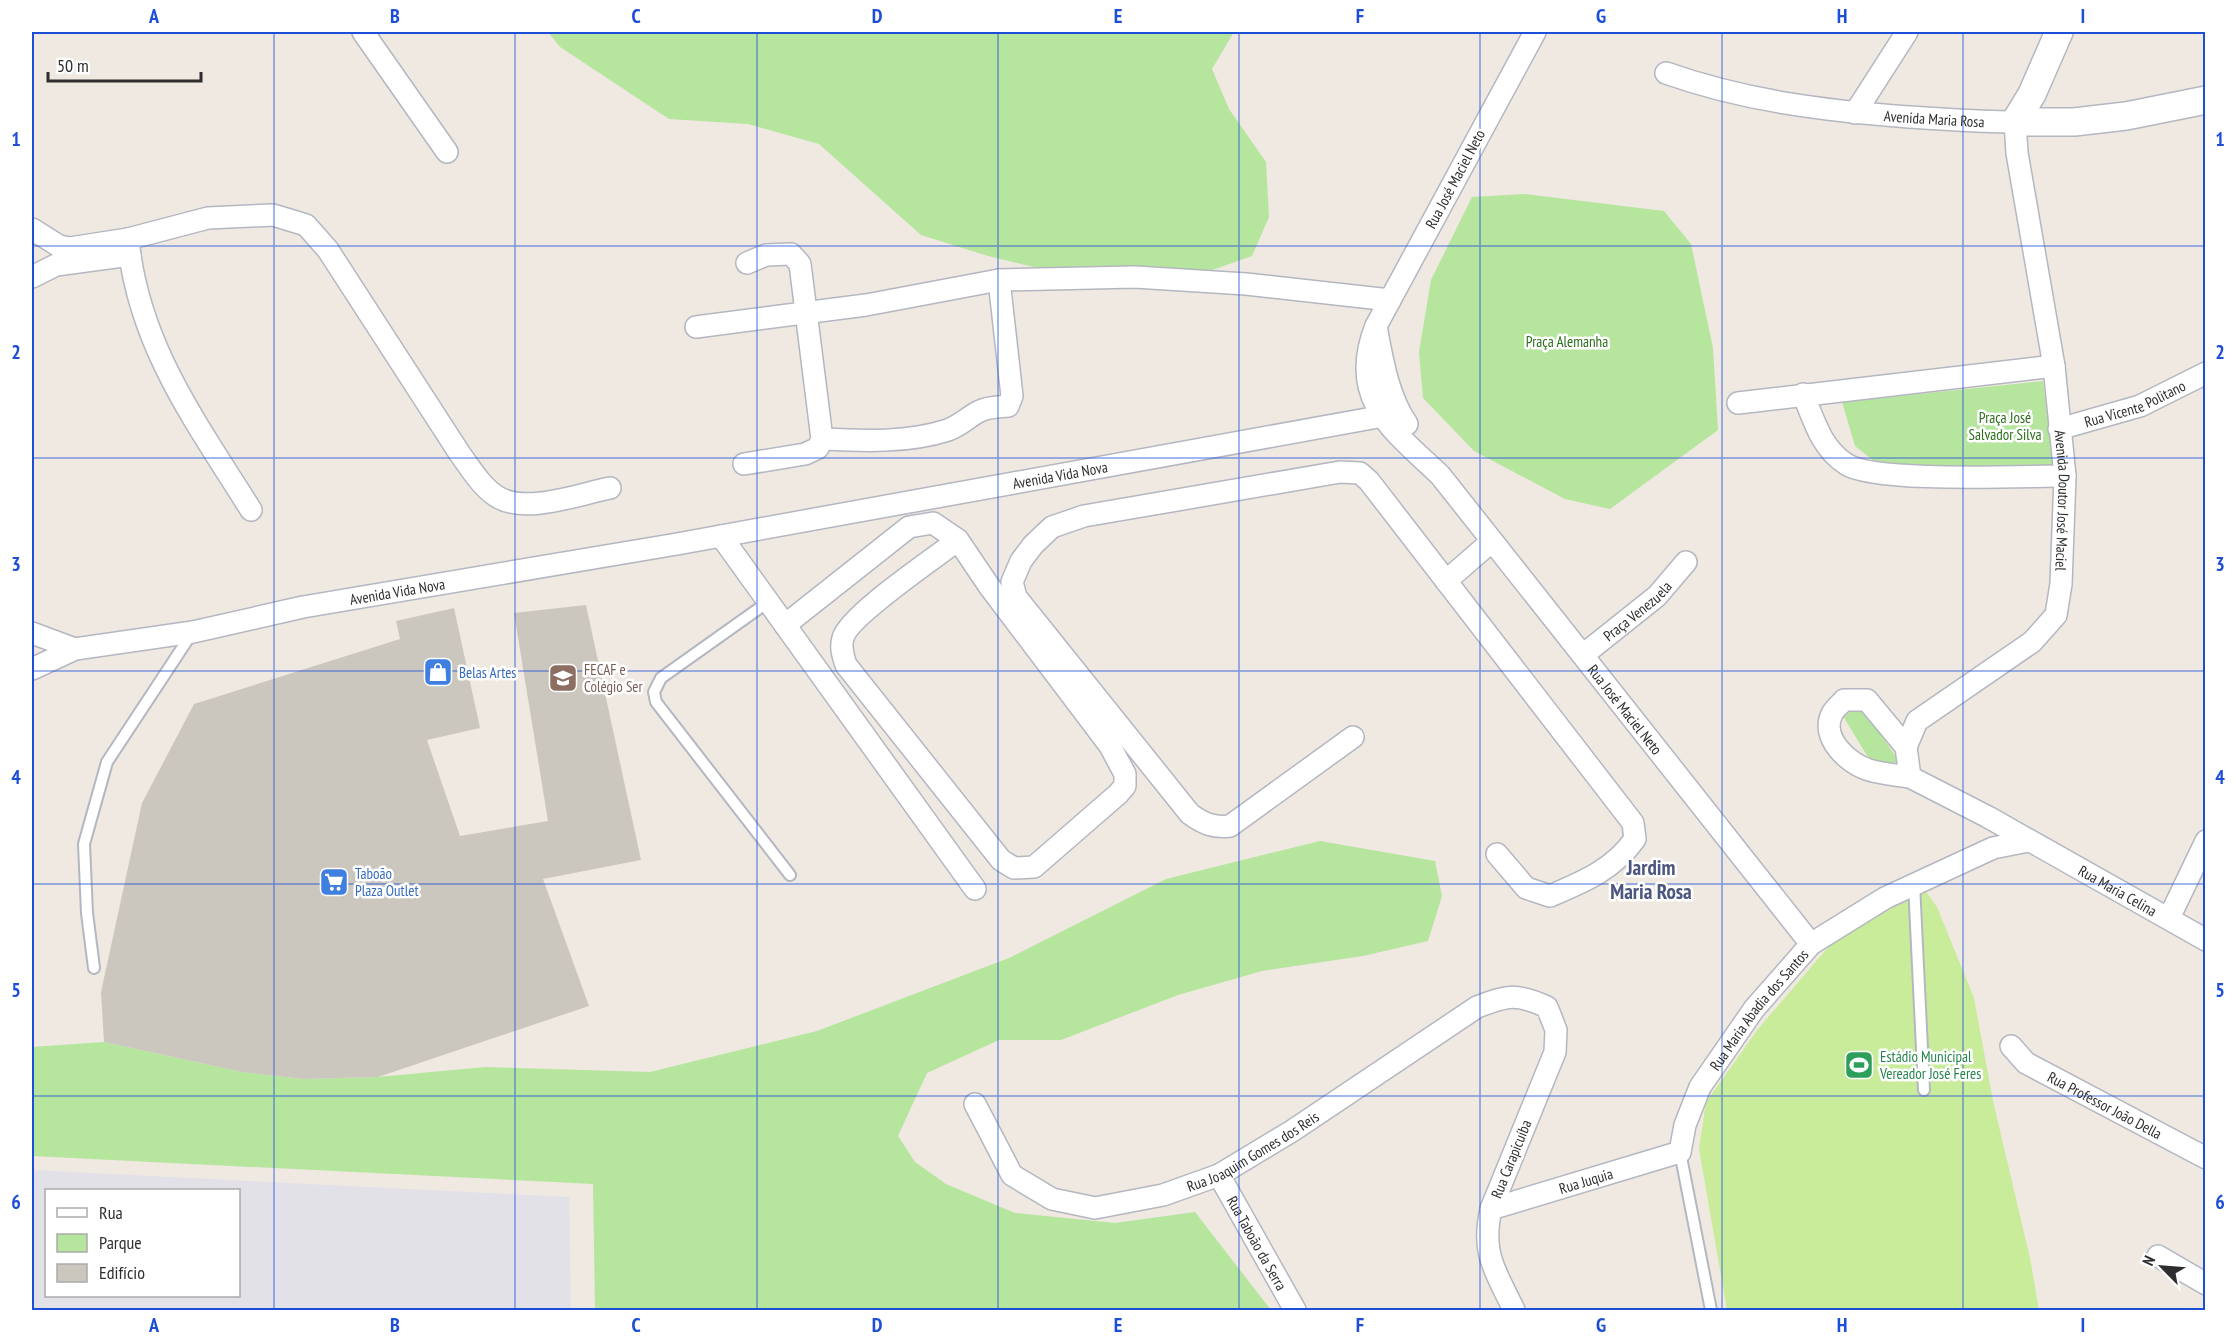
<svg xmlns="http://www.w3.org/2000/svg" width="2237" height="1342" font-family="'PT Sans Narrow',sans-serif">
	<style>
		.industrial { fill: #e3e1e8; fill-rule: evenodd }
		.green { fill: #b6e59e }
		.pitch { fill: #c9ec9a }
		.building { fill: #cbc7bf }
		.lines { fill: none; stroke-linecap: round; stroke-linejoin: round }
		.service-casing { stroke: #b4b7c1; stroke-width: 14 }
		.minor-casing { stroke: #b4b7c1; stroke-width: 24 }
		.tertiary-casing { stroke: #b4b7c1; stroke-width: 30 }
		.service { stroke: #fff; stroke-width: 10 }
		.minor { stroke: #fff; stroke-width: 21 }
		.tertiary { stroke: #fff; stroke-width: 27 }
		.grid { fill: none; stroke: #1d4ed8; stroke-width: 1.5; stroke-opacity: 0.55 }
		.labels { text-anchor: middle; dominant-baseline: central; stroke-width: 5; stroke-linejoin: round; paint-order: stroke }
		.street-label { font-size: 15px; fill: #2e2e2e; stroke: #fff }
		.park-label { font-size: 15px; fill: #2c6e1b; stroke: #fff }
		.education-label { font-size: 15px; fill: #785e54; stroke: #fff; text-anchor: start }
		.shop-label { font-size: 15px; fill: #366cbe; stroke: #fff; text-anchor: start }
		.leisure-label { font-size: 15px; fill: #27864d; stroke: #fff; text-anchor: start }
		.district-label { font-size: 21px; font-weight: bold; fill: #4d5680; stroke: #fff }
		.neatline { fill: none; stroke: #1d4ed8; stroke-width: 2 }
		.grid-label { font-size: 20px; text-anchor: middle; font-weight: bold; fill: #1d4ed8 }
	</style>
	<rect width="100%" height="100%" fill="#efe9e1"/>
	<path class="industrial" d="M32,1170l537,27 2,113h-539zM46,1190h192v106h-192z"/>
	<path class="green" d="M548,32h686l-22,37 17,40 37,53 3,55 -17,39 -51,18 -126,3 -87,-21 -67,-21 -102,-91 -71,-20 -79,-5 -109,-72z
		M1525,194l139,17 27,33 22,104 5,82 -108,79 -45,-10 -91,-48 -51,-53 -4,-46 12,-72 41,-83z
		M2043,381l11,84 -170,4 -29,-23 -13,-44z
		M1858,702l41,59 -23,9 -32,-52z
		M1320,841l115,20 7,35 -14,45 -65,15 -101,15 -84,24 -117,45h-62l-72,33 -29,63 17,26 31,22 69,29 100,10 80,-11 76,98h-676l-2,-126 -561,-28v-109l72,-5 138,30 61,7 75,-2 107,-10 165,5 167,-41 192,-73 157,-79z"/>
	<path class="pitch" d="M1926,892l11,15 37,91 19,103 37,157 9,52h-312l-28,-161 7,-47 52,-73 89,-104z"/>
	<path class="building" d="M586,605l55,255 -98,19 46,127 -211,71 -75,2 -61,-7 -138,-30 -3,-50 41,-189 52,-99 206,-65 -4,-18 58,-13 26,120 -53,12 33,96 88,-15 -34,-208z"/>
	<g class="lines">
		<g class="service-casing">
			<path id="service" d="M768,602l-107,76 -7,14 2,10 134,173
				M1914,884l10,206
				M94,968l-7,-55 -3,-69 23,-82 85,-129
				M1680,1152l31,158"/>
		</g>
		<g class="minor-casing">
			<g id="minor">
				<path d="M363,32l84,120"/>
				<path id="s1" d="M1535,32l-159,294c-29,72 16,104 64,149l371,469"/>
				<path id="s2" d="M1666,73c79,28 161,38 243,44 36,2 71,5 106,5l2,31 37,213 11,110 -4,108 -5,31 -24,27 -115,79 -11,26 4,30 78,40 218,123"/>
				<path d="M1855,113l52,-81"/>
				<path d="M32,229l27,17 11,2 58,-9 80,-21 65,-3 33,10 22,25 132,204c11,15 21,32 36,42 28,19 83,-2 114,-8"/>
				<path d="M128,239c10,106 68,183 123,271"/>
				<path d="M32,277l24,-12 74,-10"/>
				<path d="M1376,326c6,33 12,70 31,98"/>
				<path d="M696,327l170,-22 133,-25 136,-3 111,7 144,16"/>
				<path d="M1803,394c11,26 18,54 43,70 28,19 177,12 219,12"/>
				<path d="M1738,403l316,-37"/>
				<path id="s3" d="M2059,429l81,-23 66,-33"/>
				<path d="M822,439c41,2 86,4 126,-9 15,-6 21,-14 32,-19 8,-4 19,-4 28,-5l4,-10 -13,-116"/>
				<path d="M744,464l61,-10 13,-6 4,-9 -22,-175 -9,-10 -25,1 -19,8"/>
				<path d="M721,536l254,353"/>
				<path d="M1446,581l46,-40"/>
				<path d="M785,625l124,-98 24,-4 25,17 31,46 121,160 15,28v12l-7,8 -84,73 -20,1 -13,-8 -155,-195c-3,-9 -6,-18 -3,-27 5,-22 93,-81 115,-98"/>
				<path d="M32,633l43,16"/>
				<path id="s4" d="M1583,655l74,-59 29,-34"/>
				<path id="s5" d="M32,669l43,-20 118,-17 110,-25 374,-63 723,-131"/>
				<path d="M1353,737l-123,89c-16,2 -26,-2 -40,-12l-174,-217 -4,-15 9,-21 12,-16 19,-18 32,-11 256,-44 20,1 9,8 264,342 2,16c-22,31 -52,43 -85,57l-24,-8 -29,-34"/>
				<path d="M1906,747l-39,-47h-23c-3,4 -10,9 -12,14 -12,23 16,50 37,56 13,4 28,5 41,7"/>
				<path d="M2169,918l37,-77"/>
				<path id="s6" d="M2011,1046l15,17 180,95"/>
				<path id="s7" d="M975,1104l37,71 40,24 43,9 68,-13 56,-20 73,-44 185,-124c31,-12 39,-14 70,0l9,23 -1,22 -64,157c-10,45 4,61 23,101"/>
				<path id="s8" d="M1219,1175l76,135"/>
				<path id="s9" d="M1491,1209l189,-57 5,-27 15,-38 54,-78 57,-65 74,-46 108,-50 35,-7"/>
				<path d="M2158,1256l48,28"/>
			</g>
		</g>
		<g class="tertiary-casing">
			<path id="tertiary" d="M2015,122h59l52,-6 80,-16
				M2015,122l17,-28 27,-62"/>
		</g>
		<use href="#service" class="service"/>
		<use href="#minor" class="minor"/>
		<use href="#tertiary" class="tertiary"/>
	</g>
	<path class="grid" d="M274,32v1278M515,32v1278M757,32v1278M998,32v1278M1239,32v1278M1480,32v1278M1722,32v1278M1963,32v1278M32,246h2174M32,458h2174M32,671h2174M32,884h2174M32,1096h2174"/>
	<defs>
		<g id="shop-square" transform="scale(1.5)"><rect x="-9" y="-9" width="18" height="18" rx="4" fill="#3f7fe0" stroke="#fff"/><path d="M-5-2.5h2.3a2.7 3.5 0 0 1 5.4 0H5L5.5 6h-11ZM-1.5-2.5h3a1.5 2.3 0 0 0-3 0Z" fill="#fff"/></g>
		<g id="university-square" transform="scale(1.5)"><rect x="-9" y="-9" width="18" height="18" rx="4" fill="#8d6e63" stroke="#fff"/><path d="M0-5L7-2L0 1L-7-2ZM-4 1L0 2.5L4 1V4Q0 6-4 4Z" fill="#fff"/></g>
		<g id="supermarket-square" transform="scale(1.5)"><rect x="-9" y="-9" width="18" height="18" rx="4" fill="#3f7fe0" stroke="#fff"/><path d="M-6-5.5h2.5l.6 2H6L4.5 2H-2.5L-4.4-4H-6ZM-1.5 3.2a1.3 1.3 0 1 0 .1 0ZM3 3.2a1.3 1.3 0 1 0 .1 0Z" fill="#fff"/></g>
		<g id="stadium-square" transform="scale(1.5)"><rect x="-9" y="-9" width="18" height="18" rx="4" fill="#2e9e5b" stroke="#fff"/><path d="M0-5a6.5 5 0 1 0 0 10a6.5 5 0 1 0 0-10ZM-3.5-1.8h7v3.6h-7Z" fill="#fff"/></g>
	</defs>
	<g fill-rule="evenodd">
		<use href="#shop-square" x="438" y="672"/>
		<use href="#university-square" x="563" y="678"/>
		<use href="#supermarket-square" x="334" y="882"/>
		<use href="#stadium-square" x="1859" y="1065"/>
	</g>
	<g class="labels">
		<g class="street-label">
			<text stroke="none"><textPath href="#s2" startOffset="273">Avenida Maria Rosa</textPath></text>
			<text transform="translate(1455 179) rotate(-62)">Rua José Maciel Neto</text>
			<text stroke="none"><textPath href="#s3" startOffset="80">Rua Vicente Politano</textPath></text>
			<text stroke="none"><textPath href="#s5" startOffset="1048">Avenida Vida Nova</textPath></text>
			<text stroke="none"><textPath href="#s2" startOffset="736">Avenida Doutor José Maciel</textPath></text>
			<text stroke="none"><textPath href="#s5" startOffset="375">Avenida Vida Nova</textPath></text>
			<text stroke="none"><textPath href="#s4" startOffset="70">Praça Venezuela</textPath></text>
			<text stroke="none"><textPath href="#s1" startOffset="810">Rua José Maciel Neto</textPath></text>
			<text stroke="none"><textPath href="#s2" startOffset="1322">Rua Maria Celina</textPath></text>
			<text stroke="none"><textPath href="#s9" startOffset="363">Rua Maria Abadia dos Santos</textPath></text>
			<text stroke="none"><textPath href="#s6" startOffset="112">Rua Professor João Della</textPath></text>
			<text stroke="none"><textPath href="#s7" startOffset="340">Rua Joaquim Gomes dos Reis</textPath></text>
			<text transform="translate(1511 1159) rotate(-68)">Rua Carapicuíba</text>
			<text stroke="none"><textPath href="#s9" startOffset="99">Rua Juquia</textPath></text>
			<text stroke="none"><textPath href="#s8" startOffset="78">Rua Taboão da Serra</textPath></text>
		</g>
		<g class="park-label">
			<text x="1567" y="341">Praça Alemanha</text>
			<text x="2005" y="417">Praça José<tspan x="2005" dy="17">Salvador Silva</tspan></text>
		</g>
		<g class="education-label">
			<text x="584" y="669">FECAF e<tspan x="584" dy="17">Colégio Ser</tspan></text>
		</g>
		<g class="shop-label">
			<text x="459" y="672">Belas Artes</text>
			<text x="355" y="873">Taboão<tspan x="355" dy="17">Plaza Outlet</tspan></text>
		</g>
		<g class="leisure-label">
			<text x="1880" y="1056">Estádio Municipal<tspan x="1880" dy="17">Vereador José Feres</tspan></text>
		</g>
		<g class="district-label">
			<text x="1651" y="867">Jardim<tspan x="1651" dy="24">Maria Rosa</tspan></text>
		</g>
	</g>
	<rect width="2237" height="1342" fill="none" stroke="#ffffff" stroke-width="66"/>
	<rect x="45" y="1189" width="195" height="108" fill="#ffffff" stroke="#ababab" stroke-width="1.5"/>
	<rect x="57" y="1208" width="30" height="9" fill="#ffffff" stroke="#ababab" stroke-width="1.5"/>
	<text x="99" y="1219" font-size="18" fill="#2e2e2e">Rua</text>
	<rect x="57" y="1234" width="30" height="18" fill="#b6e59e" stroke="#ababab" stroke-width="1.5"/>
	<text x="99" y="1249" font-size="18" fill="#2e2e2e">Parque</text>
	<rect x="57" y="1264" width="30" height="18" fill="#cbc7bf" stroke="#ababab" stroke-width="1.5"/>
	<text x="99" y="1279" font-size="18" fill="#2e2e2e">Edifício</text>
	<g transform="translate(2162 1267) rotate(295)" stroke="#ffffff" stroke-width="4.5" paint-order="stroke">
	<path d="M0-4.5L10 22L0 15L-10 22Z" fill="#2e2e2e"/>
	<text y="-9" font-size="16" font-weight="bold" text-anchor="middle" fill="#2e2e2e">N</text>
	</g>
	<path d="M48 72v9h153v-9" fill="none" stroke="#2e2e2e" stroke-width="3"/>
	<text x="57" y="72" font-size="18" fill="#2e2e2e" stroke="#ffffff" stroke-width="4.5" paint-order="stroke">50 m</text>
	<rect x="33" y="33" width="2171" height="1276" class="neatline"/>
	<g class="grid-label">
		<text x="154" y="23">A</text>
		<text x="395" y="23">B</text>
		<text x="636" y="23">C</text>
		<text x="877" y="23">D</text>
		<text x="1118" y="23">E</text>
		<text x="1360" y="23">F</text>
		<text x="1601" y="23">G</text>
		<text x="1842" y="23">H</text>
		<text x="2083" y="23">I</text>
		<text x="16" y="146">1</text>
		<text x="2220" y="146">1</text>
		<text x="16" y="359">2</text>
		<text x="2220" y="359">2</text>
		<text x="16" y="571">3</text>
		<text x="2220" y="571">3</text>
		<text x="16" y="784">4</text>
		<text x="2220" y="784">4</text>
		<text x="16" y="997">5</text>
		<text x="2220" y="997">5</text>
		<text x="16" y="1209">6</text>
		<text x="2220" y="1209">6</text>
		<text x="154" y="1332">A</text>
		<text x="395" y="1332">B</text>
		<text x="636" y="1332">C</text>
		<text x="877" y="1332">D</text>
		<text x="1118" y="1332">E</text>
		<text x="1360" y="1332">F</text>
		<text x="1601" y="1332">G</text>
		<text x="1842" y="1332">H</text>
		<text x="2083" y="1332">I</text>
	</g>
</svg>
